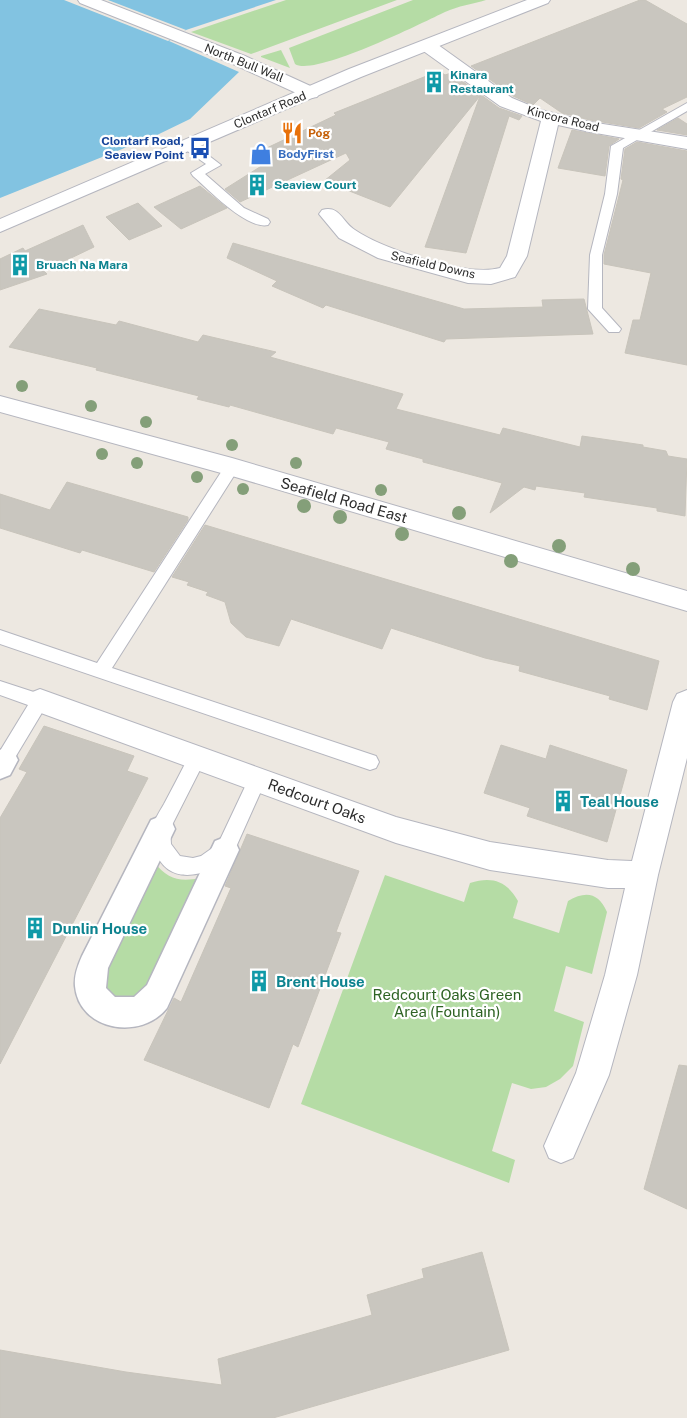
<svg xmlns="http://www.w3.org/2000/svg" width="687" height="1418" font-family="'Public Sans',sans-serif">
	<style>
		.green { fill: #b5dca5 }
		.water { fill: #82c3e1 }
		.pier { fill: #ede8e1 }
		.building { fill: #c9c6bf; stroke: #c8c4bb }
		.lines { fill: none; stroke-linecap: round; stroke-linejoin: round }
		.service-casing { stroke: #b5b6bf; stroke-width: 2 }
		.pedestrian-casing { stroke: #b5b6bf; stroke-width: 3 }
		.minor-casing { stroke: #b5b6bf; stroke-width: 2 }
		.tertiary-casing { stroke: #b5b6bf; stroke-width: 2 }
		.secondary-casing { stroke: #b5b6bf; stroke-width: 2 }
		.service { fill: #fff; fill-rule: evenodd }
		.pedestrian { fill: #fff; fill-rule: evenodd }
		.minor { fill: #fff; fill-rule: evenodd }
		.tertiary { fill: #fff; fill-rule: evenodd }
		.secondary { fill: #fff; fill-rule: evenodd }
		.tree { fill: #849f79 }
		.labels { text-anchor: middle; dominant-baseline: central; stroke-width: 4.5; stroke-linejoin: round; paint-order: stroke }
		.far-street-label { font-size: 12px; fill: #2d2d2d; stroke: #fff }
		.far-culture-label { font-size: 12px; font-weight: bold; fill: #0d838f; stroke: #fff; text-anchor: start }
		.far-food-label { font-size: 12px; font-weight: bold; fill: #c56008; stroke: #fff; text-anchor: start }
		.far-transit-label { font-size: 12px; font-weight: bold; fill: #164399; stroke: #fff; text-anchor: end }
		.far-shop-label { font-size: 12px; font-weight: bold; fill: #366cbe; stroke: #fff; text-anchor: start }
		.street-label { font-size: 15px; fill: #2d2d2d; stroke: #fff }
		.culture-label { font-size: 15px; font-weight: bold; fill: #0d838f; stroke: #fff; text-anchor: start }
		.park-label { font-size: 15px; fill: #2e6324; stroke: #fff }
	</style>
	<rect width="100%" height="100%" fill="#ede8e1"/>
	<path class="green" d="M286,0h111l-146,54 -60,-22z
		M413,0h73c-13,4 -28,6 -41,12 -23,11 -131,65 -150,52l-6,-16z
		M281,50l9,18 -29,-11v-1z
		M154,862c14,18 26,20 47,16l-44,96 -22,26h-19l-15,-14 8,-33z
		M385,875l79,27 6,-19c22,-7 37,-2 48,18l-5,17 46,15 9,-32c18,-11 31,-8 39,11l-15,62 -26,-8 -12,45 30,11 -11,44 -13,13 -14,8 -15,2 -19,-6 -20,68 23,9 -6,23 -208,-79z"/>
	<path class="water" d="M0,0h276l-90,30 -17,11 70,31 -49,47 -33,16 -157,63z"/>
	<path class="pier" d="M64,0h44l78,30 -18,11z"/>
	<path class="building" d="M640,0h5l42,24v73l-25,12 5,3 -28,16 -49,-8 -28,-7 -22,-15 -7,7 -20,-9 -42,-30z
		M439,71l6,4 6,-2 48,35 23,8 -3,4 -10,-4 -43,137 -41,-6 55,-151 -90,111 -66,-26 26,-21 -4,-7 -106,49 -15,-13 38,-24 -13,-9 86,-41 -2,-2z
		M678,118l9,6v11l-30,-5z
		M572,130l47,9 -10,7 -4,30 -47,-8z
		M637,142l50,9v214l-62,-12 8,-33h7l11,-47 -47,-9v-9l19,-75 -2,-1 4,-30z
		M200,186l27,22 -46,21 -27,-22z
		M138,203l24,23 -33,14 -23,-23z
		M83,225l11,22 -50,24 3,3 -47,16v-31l23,-11 2,3z
		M233,243l231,66 79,-2 -1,-7 42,-1 9,35 -147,5 -2,3 -118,-37 -3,3 -51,-22 5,-5 -50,-23z
		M39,309l77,16 3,-4 79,21 5,-7 73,17 -6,5 133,37 -7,15 104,26 3,-7 77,19 2,-11 61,9v2l23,4 2,5 19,3 -2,57 -28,-5v-3l-73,-11 1,-4 -49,-7 -1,4 -11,-3 -34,26 12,-30 -79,-21v-3l-37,-10 3,-7 -53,-14 -3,6 -103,-29 -1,2 -32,-8 2,-3 -103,-26 1,-2 -88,-21z
		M67,482l121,35v3l-34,52 -72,-22 -2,3 -80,-25v-34l50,16z
		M205,525l454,136 -12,49 -38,-11 1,-3 -91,-25 1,-5 -35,-8 -94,-30 -9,21 -91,-30 -12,27 -33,-9 -15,-14 -6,-21 -19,-7 2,-3 -21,-7 2,-3 -17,-5z
		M44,726l90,30 -7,15 21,7 -148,286v-246l27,-46 -8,-3z
		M501,745l45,14 4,-14 77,25 -20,72 -80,-26 3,-8 -46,-15z
		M247,834l112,37 -23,61 5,1 -43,114 -5,-3 -24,64 -125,-48 30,-62 7,4 50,-114 -6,-2z
		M679,1065l8,1v143l-43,-20z
		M482,1252l27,98 -236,68h-273v-68l126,22 96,13 -4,-26 154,-44 -5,-20 57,-17 -2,-9z"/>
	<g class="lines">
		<g class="service-casing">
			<path id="service" d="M687,103v8l-64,37 -6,46 -15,61v53l19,21 -2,3h-10l-21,-23 2,-54 15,-61 6,-48z
				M187,141l4,1 30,23 -16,9 39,34 24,11 2,3 -2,3c-21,5 -60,-36 -75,-49l-2,-3 15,-9 -23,-16 -2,-3 2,-3z
				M232,462l5,1 3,4 -3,4 -125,197 264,88 3,6 -3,6 -6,2 -370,-126v-14l97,33 130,-200z
				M0,681l46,15 3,5 -39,65 -6,2 -4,-2v-15l28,-46 -28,-10z
				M197,750l6,2 3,6 -36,71 1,15 9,12 13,2 8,-2 17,-12 33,-70 6,-2 6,2 3,6 -34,76c-24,20 -63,32 -77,-5 -2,-7 -5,-16 -3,-23 2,-8 8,-17 12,-24 9,-17 18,-34 27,-52z"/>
		</g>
		<g class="pedestrian-casing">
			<path id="pedestrian" d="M4,748l10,4 4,8 -8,15 -10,4v-29z
				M161,816l10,4 4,9 -67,139 -2,20 9,9h19l13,-12 68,-144 10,-4 10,4 4,9 -72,158c-26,33 -88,23 -92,-22 -1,-11 3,-21 7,-30l69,-136z"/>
		</g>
		<g class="minor-casing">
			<path id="minor" d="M78,0h23l144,56 72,33 3,4 -3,4 -6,1 -6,-1 -72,-33 -153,-61z
				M428,41l6,1 78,56 29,12 49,12 97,15v12l-97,-17 -32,-7 -31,131 -12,21 -24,7 -23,-1 -90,-25 -39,-20 -20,-24 3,-4c18,-5 20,12 33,20 29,20 112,47 145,38l7,-12 34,-135 -41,-15 -78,-56 -2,-4 2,-4z
				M40,689l356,128 94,25 118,18 24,1 41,-159 4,-8 10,-4v68l-29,117 -21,100 -28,100 -36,83 -12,5 -12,-5 -5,-12 32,-73 29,-98 20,-87h-17l-118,-18 -94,-27 -366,-134 -4,-8 4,-8z"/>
		</g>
		<g class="tertiary-casing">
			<path id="tertiary" d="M0,396l232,62 455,133v20l-455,-135 -232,-64z"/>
		</g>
		<g class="secondary-casing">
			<path id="secondary" d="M527,0h23l-2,3 -187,74 -361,155v-13l349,-150z"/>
		</g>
		<use href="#service" class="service"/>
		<use href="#pedestrian" class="pedestrian"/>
		<use href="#minor" class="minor"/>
		<use href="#tertiary" class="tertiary"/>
		<use href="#secondary" class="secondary"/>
	</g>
	<g class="tree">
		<circle cx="22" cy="386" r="6"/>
		<circle cx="91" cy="406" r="6"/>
		<circle cx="146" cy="422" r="6"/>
		<circle cx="232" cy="445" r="6"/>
		<circle cx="102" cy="454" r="6"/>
		<circle cx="137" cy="463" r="6"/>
		<circle cx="296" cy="463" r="6"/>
		<circle cx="197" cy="477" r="6"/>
		<circle cx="243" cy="489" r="6"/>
		<circle cx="381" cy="490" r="6"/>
		<circle cx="304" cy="506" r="7"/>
		<circle cx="459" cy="513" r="7"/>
		<circle cx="340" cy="517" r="7"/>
		<circle cx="402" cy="534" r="7"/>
		<circle cx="559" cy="546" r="7"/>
		<circle cx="511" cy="561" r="7"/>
		<circle cx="633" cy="569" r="7"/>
	</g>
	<defs>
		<g id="building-bare" transform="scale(1.725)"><path d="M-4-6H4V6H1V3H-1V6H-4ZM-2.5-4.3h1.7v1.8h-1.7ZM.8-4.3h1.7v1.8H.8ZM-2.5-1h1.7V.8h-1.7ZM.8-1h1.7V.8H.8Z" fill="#0f9aa8" stroke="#fff" stroke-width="2.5" paint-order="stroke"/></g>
		<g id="restaurant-bare" transform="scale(1.725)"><path d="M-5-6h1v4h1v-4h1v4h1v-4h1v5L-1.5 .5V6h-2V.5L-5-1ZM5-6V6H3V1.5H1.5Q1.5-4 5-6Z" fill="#e8710a" stroke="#fff" stroke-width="2.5" paint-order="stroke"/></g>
		<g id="bus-bare" transform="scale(1.725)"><path d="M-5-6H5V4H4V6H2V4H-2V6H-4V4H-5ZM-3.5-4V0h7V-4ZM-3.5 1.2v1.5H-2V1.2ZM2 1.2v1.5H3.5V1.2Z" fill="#1a4fb4" stroke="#fff" stroke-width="2.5" paint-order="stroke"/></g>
		<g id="shop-bare" transform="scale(1.725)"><path d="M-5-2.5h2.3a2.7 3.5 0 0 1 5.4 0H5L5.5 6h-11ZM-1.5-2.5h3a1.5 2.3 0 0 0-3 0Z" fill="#3f7fe0" stroke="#fff" stroke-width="2.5" paint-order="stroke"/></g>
	</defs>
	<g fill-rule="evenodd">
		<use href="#building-bare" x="434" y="82"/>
		<use href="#restaurant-bare" x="292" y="133"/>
		<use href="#bus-bare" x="200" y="148"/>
		<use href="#shop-bare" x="261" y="154"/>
		<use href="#building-bare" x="257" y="185"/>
		<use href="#building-bare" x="20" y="265"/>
		<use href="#building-bare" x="563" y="801"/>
		<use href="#building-bare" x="35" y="928"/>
		<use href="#building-bare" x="259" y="981"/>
	</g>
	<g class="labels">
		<g class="far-street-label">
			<text transform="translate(244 63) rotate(22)">North Bull Wall</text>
			<text transform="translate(270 110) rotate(-23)">Clontarf Road</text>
			<text transform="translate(563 119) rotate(14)">Kincora Road</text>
			<text transform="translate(433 265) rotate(13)">Seafield Downs</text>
		</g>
		<g class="far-culture-label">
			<text x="450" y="75">Kinara<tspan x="450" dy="14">Restaurant</tspan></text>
			<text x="274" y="185">Seaview Court</text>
			<text x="36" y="265">Bruach Na Mara</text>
		</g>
		<g class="far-food-label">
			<text x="308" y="133">Póg</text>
		</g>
		<g class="far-transit-label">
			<text x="184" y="141">Clontarf Road,<tspan x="184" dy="14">Seaview Point</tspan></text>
		</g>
		<g class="far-shop-label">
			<text x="278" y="154">BodyFirst</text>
		</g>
		<g class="street-label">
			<text transform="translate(344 500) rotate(16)">Seafield Road East</text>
			<text transform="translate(317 801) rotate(20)">Redcourt Oaks</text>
		</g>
		<g class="culture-label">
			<text x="580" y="801">Teal House</text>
			<text x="52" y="928">Dunlin House</text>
			<text x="276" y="981">Brent House</text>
		</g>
		<g class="park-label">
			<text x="447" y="994">Redcourt Oaks Green<tspan x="447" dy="17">Area (Fountain)</tspan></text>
		</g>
	</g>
</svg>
